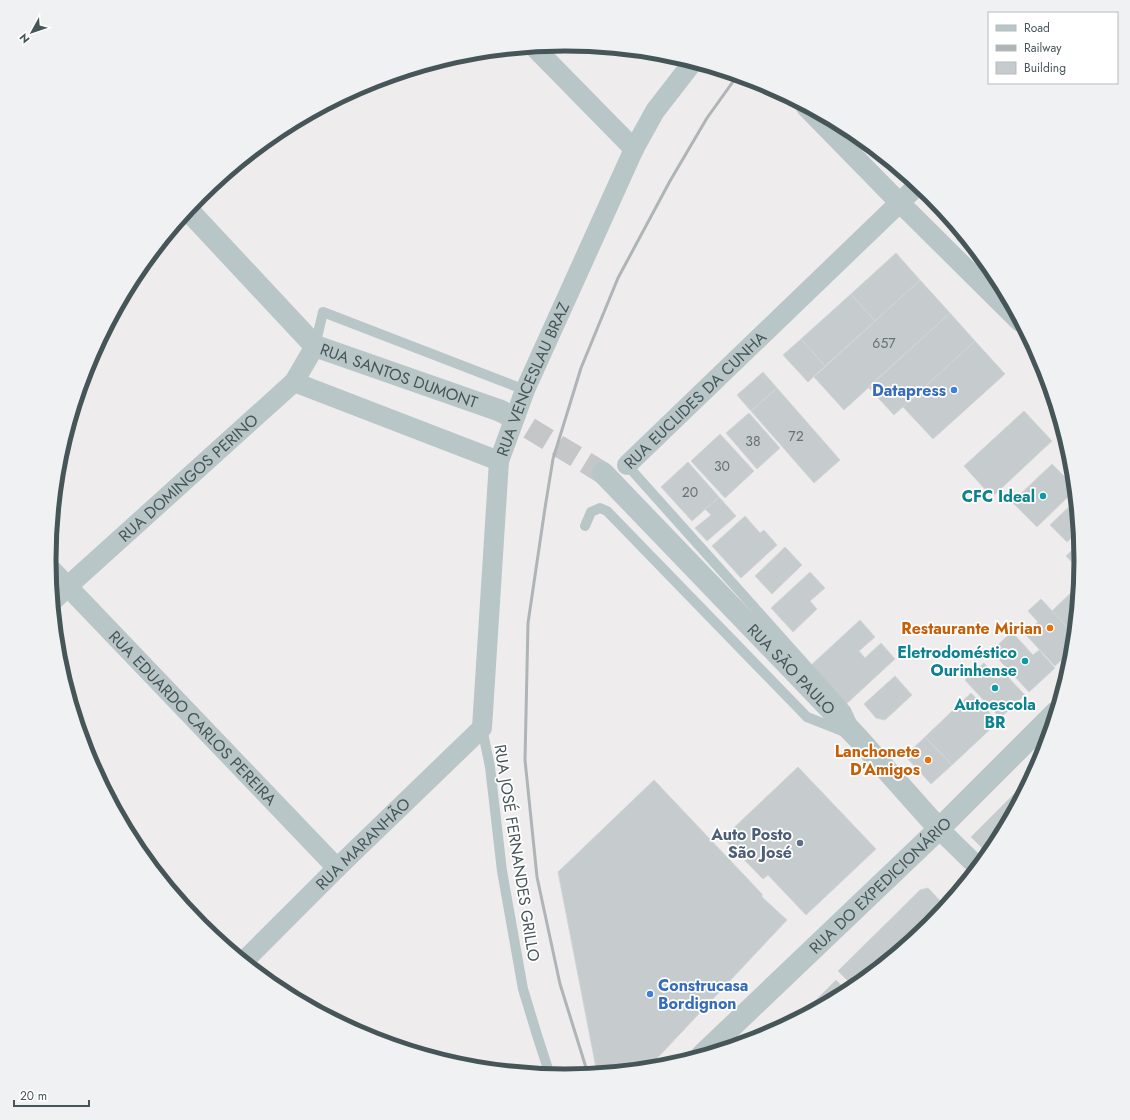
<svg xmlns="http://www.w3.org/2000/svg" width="1130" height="1120" font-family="Jost,sans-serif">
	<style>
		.building { fill: #c6cbcd; stroke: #d0d5d7 }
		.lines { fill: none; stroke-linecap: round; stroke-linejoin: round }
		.tertiary-tunnel { stroke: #c4c6c8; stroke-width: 22; stroke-dasharray: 22 11; stroke-linecap: butt }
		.service { stroke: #b9c6c7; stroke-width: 10 }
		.minor { stroke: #b9c6c7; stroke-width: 20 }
		.tertiary { stroke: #b9c6c7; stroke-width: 22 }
		.rail { stroke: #afb4b6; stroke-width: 3 }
		.shop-dot { fill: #3f7fe0; stroke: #fff; stroke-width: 1.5 }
		.culture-dot { fill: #0f9aa8; stroke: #fff; stroke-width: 1.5 }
		.food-dot { fill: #e8710a; stroke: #fff; stroke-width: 1.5 }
		.service-dot { fill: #5c6f8a; stroke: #fff; stroke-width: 1.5 }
		.labels { text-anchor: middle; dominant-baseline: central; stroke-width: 3.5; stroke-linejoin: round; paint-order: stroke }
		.number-label { font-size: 14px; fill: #667274 }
		.street-label { font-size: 16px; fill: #465557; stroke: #fff }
		.shop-label { font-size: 16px; font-weight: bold; fill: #366cbe; stroke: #fff; text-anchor: end }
		.culture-label { font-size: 16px; font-weight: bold; fill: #0d838f; stroke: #fff; text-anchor: end }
		.food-label { font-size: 16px; font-weight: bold; fill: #c56008; stroke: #fff; text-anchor: end }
		.service-label { font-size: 16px; font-weight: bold; fill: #4e5e75; stroke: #fff; text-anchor: end }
		.rim { fill: none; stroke: #465557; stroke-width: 5 }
	</style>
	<rect width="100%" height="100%" fill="#eeeced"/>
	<path class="building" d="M942,210l19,24 -21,-22z
		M962,234l24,30 -3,3 -27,-28z
		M896,253l24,27 -45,41 -24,-27z
		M920,280l30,33 -106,97 -30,-33z
		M851,294l24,27 -50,45 -24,-27z
		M950,313l25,28 -81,74 -26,-28z
		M801,339l24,27 -17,16 -25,-27z
		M975,341l30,33 -72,65 -30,-32z
		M763,372l14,16 -26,23 -14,-16z
		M777,388l63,72 -26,23 -63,-72z
		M1024,411l28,30 -60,56 -28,-31z
		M749,413l31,35 -23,21 -31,-36z
		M720,434l34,37 -29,27 -34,-37z
		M688,462l31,35 -27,24 -31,-34z
		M1052,464l22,22v5l-37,36 -25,-25z
		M719,497l17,19 -29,25 -12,-13 16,-13 -6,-6z
		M1075,501l3,31 -11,10 -17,-17z
		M745,516l15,17 4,-3 13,15 -36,33 -29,-32z
		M1078,544l2,2 1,14 -1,11 -14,-15z
		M785,547l17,18 -30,29 -17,-18z
		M810,572l15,16 -15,13 7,8 -24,23 -22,-24z
		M1079,585l-5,49 -22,-23z
		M1041,599l33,35 -2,16 -17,16 -30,-32 13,-12 -10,-11z
		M860,620l15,17 -16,14 6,7 16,-15 14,16 -51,47 -35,-39z
		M1012,632l21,23 6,-5 16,18 -26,24 -38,-41z
		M984,663l14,16 6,-6 21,22 -25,23 -35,-38z
		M895,676l17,19 -27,25 -9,-2 -12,-14z
		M971,693l27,29 -46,43 -27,-28z
		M925,737l27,28 -21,19 -26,-28z
		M798,767l78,82 -70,66 -38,-40 -5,4 -40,-41z
		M1032,776l-38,71 -6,7 -17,-17z
		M654,780l108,114v3l25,23 -139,148 -51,5 -39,-201z
		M928,888l17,18 -15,19 -76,62 -16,-16 82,-81z
		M836,980l11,11 -48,26z"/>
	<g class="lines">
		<path class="tertiary-tunnel" d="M501,411l102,62"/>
		<path class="service" d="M315,346l8,-34 202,78
			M627,465l219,245 6,13
			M585,526l6,-14 9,-4 7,3 200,206 38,15
			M482,728l8,39 12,104 21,118 14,46 13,40"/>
		<g class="minor">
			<path d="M534,47l100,102"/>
			<path d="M806,107l83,85 131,130"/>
			<path d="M294,382l205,79"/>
			<path id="s1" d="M627,465l291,-280"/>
			<path id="s2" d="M50,568l287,300"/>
			<path id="s3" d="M53,601l15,-15 226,-204 21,-36"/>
			<path d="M939,829l39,38"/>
			<path id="s4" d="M244,961l93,-93 145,-140 17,-267 26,-71 109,-241 21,-38 38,-49"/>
		</g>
		<g class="tertiary">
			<path id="s5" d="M188,210l127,136 186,65"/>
			<path id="s6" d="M603,473l255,265 81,91"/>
			<path id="s7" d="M702,1055l237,-226 116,-116"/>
		</g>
		<path class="rail" d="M588,1074l-28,-90 -23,-107 -12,-117 3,-137 17,-115 8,-49 28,-91 37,-90 52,-97 37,-63 30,-42"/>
	</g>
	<g class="shop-dot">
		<circle cx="954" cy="390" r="4"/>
		<circle cx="650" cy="994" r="4"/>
	</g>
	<g class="culture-dot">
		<circle cx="1043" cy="496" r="4"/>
		<circle cx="1025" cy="661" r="4"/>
		<circle cx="995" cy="688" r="4"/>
	</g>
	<g class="food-dot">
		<circle cx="1050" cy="628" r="4"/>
		<circle cx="928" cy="760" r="4"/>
	</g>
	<circle class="service-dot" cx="800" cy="843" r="4"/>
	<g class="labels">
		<g class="number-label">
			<text x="884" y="343">657</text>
			<text x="796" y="436">72</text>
			<text x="753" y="441">38</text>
			<text x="722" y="466">30</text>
			<text x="690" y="492">20</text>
		</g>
		<g class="street-label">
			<text stroke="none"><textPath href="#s5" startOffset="275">RUA SANTOS DUMONT</textPath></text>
			<text stroke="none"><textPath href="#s4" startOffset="689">RUA VENCESLAU BRAZ</textPath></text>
			<text stroke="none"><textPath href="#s1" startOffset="94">RUA EUCLIDES DA CUNHA</textPath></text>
			<text stroke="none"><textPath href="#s3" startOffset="183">RUA DOMINGOS PERINO</textPath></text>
			<text stroke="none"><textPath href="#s6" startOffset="272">RUA SÃO PAULO</textPath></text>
			<text stroke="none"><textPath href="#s2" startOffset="207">RUA EDUARDO CARLOS PEREIRA</textPath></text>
			<text stroke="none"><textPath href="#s4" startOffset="167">RUA MARANHÃO</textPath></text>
			<text transform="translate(517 853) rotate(81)">RUA JOSÉ FERNANDES GRILLO</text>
			<text stroke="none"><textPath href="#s7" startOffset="246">RUA DO EXPEDICIONÁRIO</textPath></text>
		</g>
		<g class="shop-label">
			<text x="946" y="390">Datapress</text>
			<text x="658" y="985" text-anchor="start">Construcasa<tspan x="658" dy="18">Bordignon</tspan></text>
		</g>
		<g class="culture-label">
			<text x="1035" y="496">CFC Ideal</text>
			<text x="1017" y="652">Eletrodoméstico<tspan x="1017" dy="18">Ourinhense</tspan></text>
			<text x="995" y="704" text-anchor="middle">Autoescola<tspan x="995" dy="18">BR</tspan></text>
		</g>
		<g class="food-label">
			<text x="1042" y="628">Restaurante Mirian</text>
			<text x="920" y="751">Lanchonete<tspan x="920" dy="18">D'Amigos</tspan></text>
		</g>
		<g class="service-label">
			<text x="792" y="834">Auto Posto<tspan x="792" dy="18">São José</tspan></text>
		</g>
	</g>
	<path d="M0 0H1130V1120H0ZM56 560a509 509 0 1 1 1018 0a509 509 0 1 1-1018 0Z" fill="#f0f1f2" fill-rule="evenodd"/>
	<path class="rim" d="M56 560a509 509 0 1 1 1018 0a509 509 0 1 1-1018 0Z"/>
	<rect x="988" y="12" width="130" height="72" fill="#ffffff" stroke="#b5bbbc"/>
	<rect x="996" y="25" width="20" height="6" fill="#b9c6c7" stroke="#b5bbbc"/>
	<text x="1024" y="32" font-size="12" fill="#465557">Road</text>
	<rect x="996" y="45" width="20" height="6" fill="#afb4b6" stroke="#b5bbbc"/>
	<text x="1024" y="52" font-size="12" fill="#465557">Railway</text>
	<rect x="996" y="62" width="20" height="12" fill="#c6cbcd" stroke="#b5bbbc"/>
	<text x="1024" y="72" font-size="12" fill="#465557">Building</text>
	<g transform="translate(32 32) rotate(230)" stroke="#ffffff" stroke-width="3" paint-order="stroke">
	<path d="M0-3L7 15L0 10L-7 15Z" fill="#465557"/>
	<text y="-6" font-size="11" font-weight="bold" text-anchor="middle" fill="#465557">N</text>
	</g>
	<path d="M14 1100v6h75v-6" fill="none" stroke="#465557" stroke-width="2"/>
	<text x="20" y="1100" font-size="12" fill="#465557" stroke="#ffffff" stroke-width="3" paint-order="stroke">20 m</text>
</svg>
